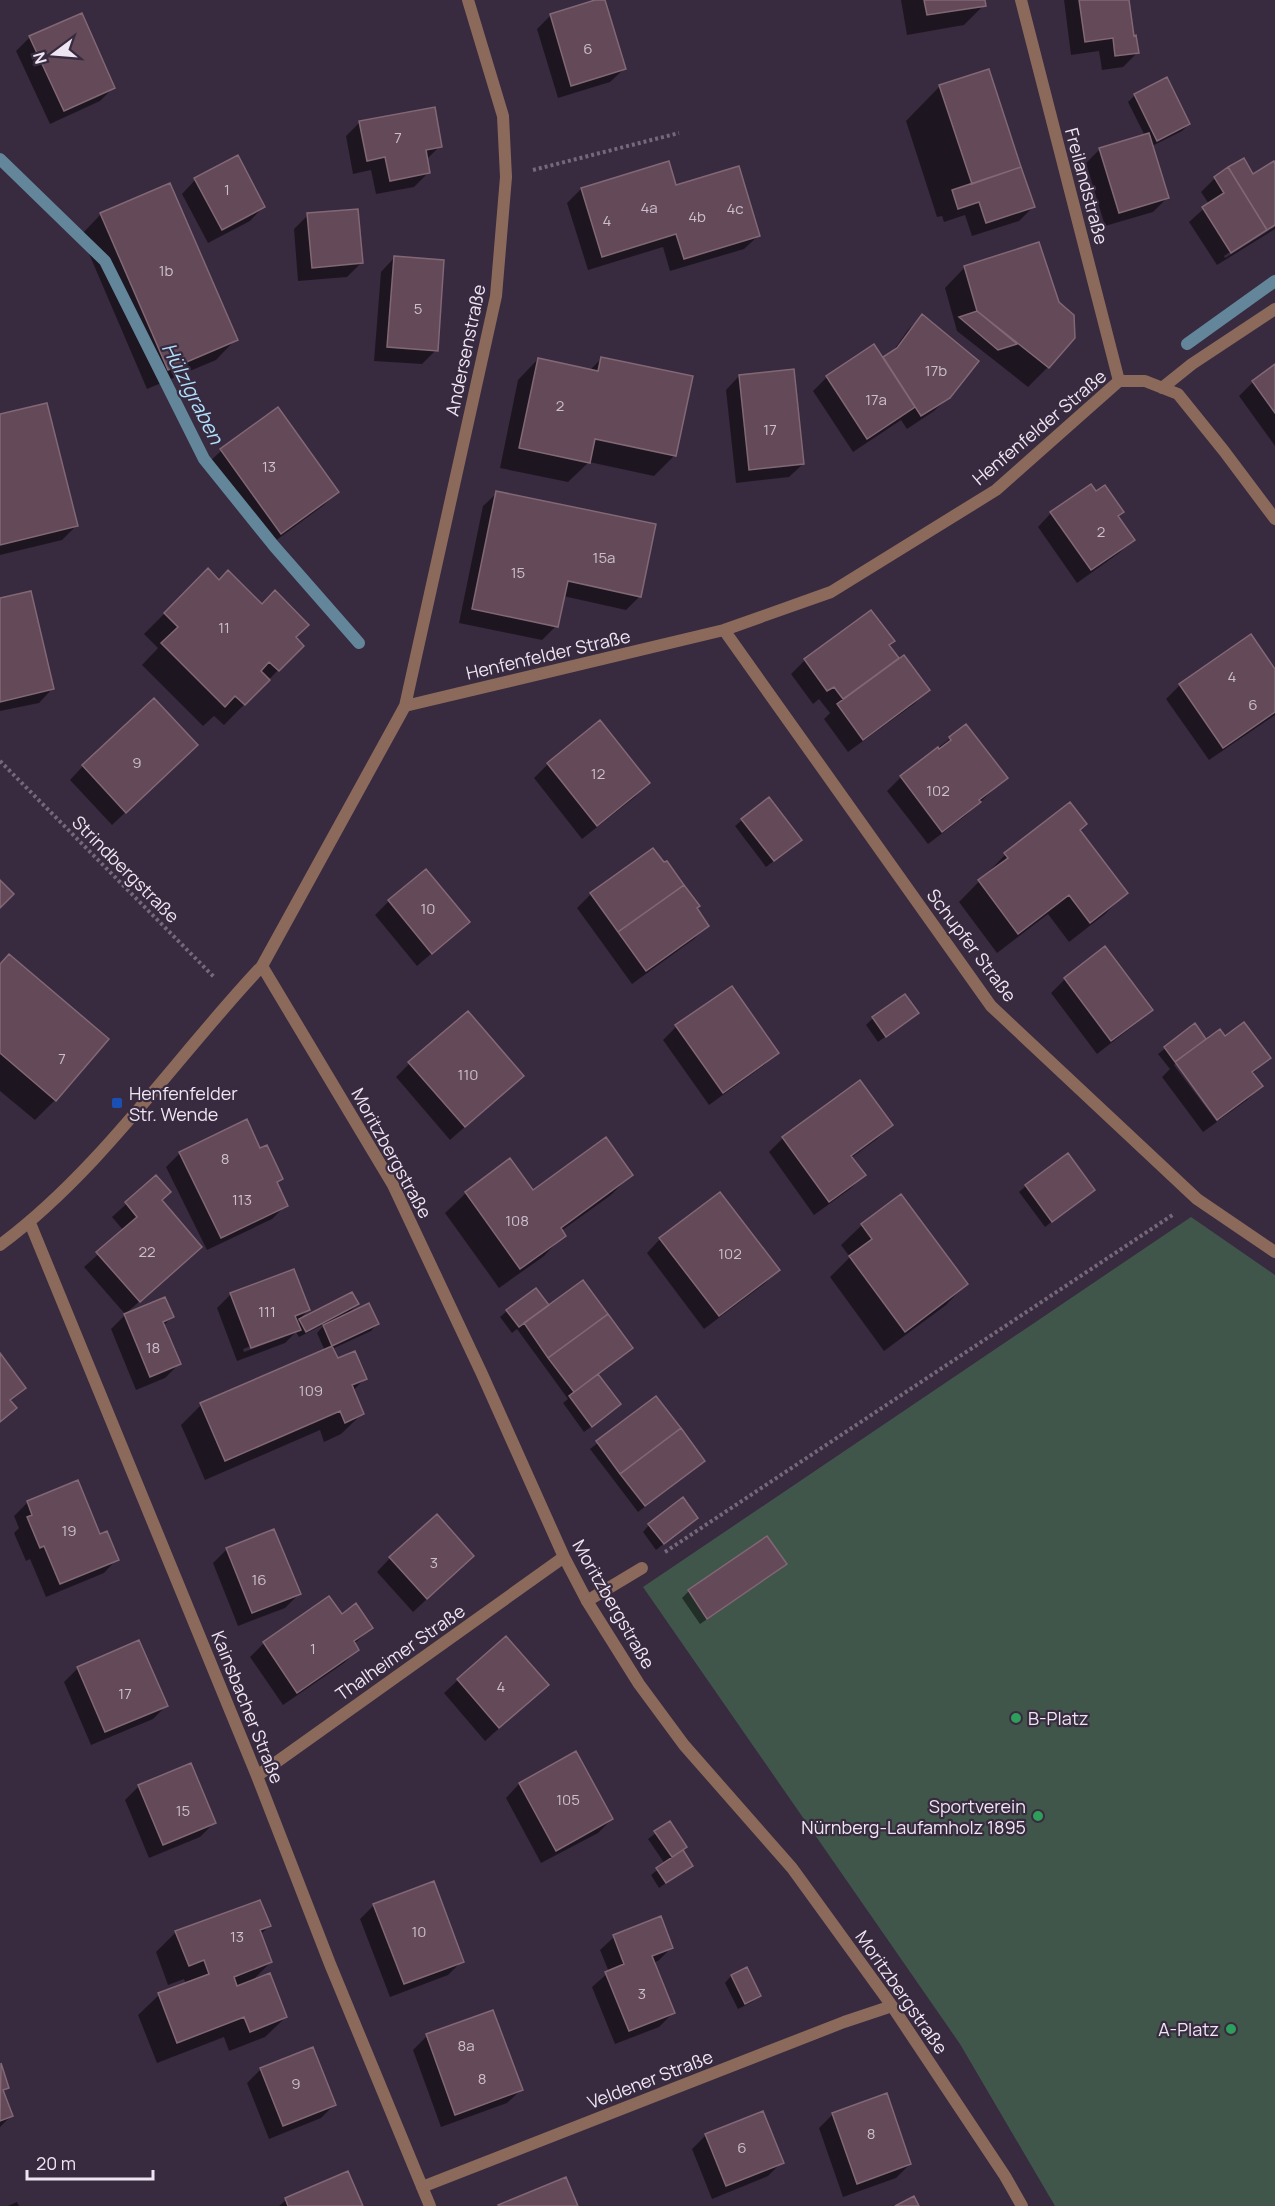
<svg xmlns="http://www.w3.org/2000/svg" width="1275" height="2206" font-family="Manrope,sans-serif">
	<style>
		.green { fill: #41564b }
		.shadow { fill: #0007; fill-rule: evenodd }
		.lines { fill: none; stroke-linecap: round; stroke-linejoin: round }
		.stream { stroke: #63869a; stroke-width: 12 }
		.building { fill: #644a58; stroke: #826775; stroke-width: 1.5 }
		.path { stroke: #74687a; stroke-width: 4; stroke-dasharray: 3 3; stroke-linecap: butt }
		.service { stroke: #8c6a5b; stroke-width: 12 }
		.minor { stroke: #8c6a5b; stroke-width: 12 }
		.transit-dot { fill: #1a4fb4; stroke: #382a3f; stroke-width: 2 }
		.leisure-dot { fill: #2e9e5b; stroke: #382a3f; stroke-width: 2 }
		.labels { text-anchor: middle; dominant-baseline: central; stroke-width: 4.5; stroke-linejoin: round; paint-order: stroke }
		.number-label { font-size: 15px; fill: #ccbecc }
		.street-label { font-size: 18px; fill: #eee5f3; stroke: #382a3f }
		.poi-label { font-size: 18px; fill: #eee5f3; stroke: #382a3f; text-anchor: start }
		.water-label { font-size: 20px; font-style: italic; fill: #b0e1fd; stroke: #382a3f }
	</style>
	<rect width="100%" height="100%" fill="#382a3f"/>
	<path class="green" d="M1191,1217l84,58v931h-220l-95,-162 -317,-457z"/>
	<path class="shadow" d="M600,0h4l20,69 -14,13 -52,16 -21,-69 14,-14z
		M901,0h82l1,5 -20,20 -57,10z
		M1064,0h64l4,37 5,16 -14,14 -21,3 -3,-19 -28,4z
		M30,37l84,50 -14,14 -50,23 -34,-73z
		M940,86l93,121 -14,14 -47,15 -7,-21 -21,7 -2,-6 -5,1 -31,-96z
		M1135,95l54,29 -7,7 -30,15 15,52 -14,14 -48,14 -19,-63 14,-14 45,-13 -17,-34z
		M360,122l80,24 -14,14 2,13 -14,14 -38,7 -5,-24 -18,4 -7,-38z
		M668,163l7,24 83,49 -14,13 -74,22 -7,-24 -75,23 -21,-67 14,-14z
		M1275,166v57l-51,33 1,2 50,-31v2l-58,36 -28,-43 20,-18 -8,-12 14,-14 38,-2z
		M195,180l68,27 -13,14 -42,22 -26,-49z
		M101,214l135,125 -20,21 -69,29 -66,-154z
		M308,215l53,48 -14,14 -49,4 -4,-52z
		M394,258l42,92 -14,14 -48,-3 7,-89z
		M965,267l83,100 -20,20 -71,-56 -12,-43z
		M922,316l27,81 -15,14 -27,18 -6,-9 -48,32 -40,-61 14,-14 56,-18 8,-5 17,-24z
		M602,358l73,97 -21,21 -65,-14 -21,20 -68,-14 18,-88 20,-21 52,11z
		M1275,365v81l-36,-50 14,-14z
		M739,376l64,88 -14,13 -53,6 -10,-93z
		M278,409l59,83 -13,13 -57,42 -60,-83 14,-13z
		M0,416l76,110 -14,14 -62,15z
		M497,493l143,103 -14,14 -63,-14 -7,30 -14,14 -83,-17 24,-117z
		M1096,493l21,24 16,23 -14,13 -42,30 -39,-56 13,-14z
		M207,571l12,11 83,64 -78,79 -10,-9 -11,10 -61,-61 16,-17 -14,-14z
		M0,600l52,89 -13,14 -39,8z
		M888,646l11,14 29,30 -14,14 -66,48 -24,-33 6,-6 -11,-14 -6,5 -22,-30 14,-14z
		M1275,672v43l-66,45 -43,-61 14,-14z
		M600,722l48,61 -13,14 -53,42 -48,-61 14,-14z
		M966,726l40,52 -41,38 -37,28 -41,-53 14,-14z
		M182,759l-70,66 -42,-45 13,-14z
		M742,820l51,26 -27,21 -31,-41z
		M1078,831l48,62 -21,21 -36,28 -21,-28 -51,39 -38,-51 46,-47z
		M653,850l54,76 -13,13 -62,45 -55,-76 14,-14z
		M389,901l79,21 -51,44 -42,-51z
		M0,965l55,135 -20,20 -35,-29z
		M1065,979l86,30 -14,14 -40,31 -46,-61z
		M917,1013l-39,29 -12,-17 7,-7z
		M1195,1025l11,16 19,-3 44,20 -17,16 9,12 -14,14 -28,20 -42,-58 -3,3 43,57 -14,10 -41,-55 8,-8 -12,-15z
		M676,1027l101,26 -14,13 -54,39 -46,-65z
		M410,1063l98,26 -58,51 -54,-63z
		M860,1082l31,43 -14,14 -26,19 13,17 -14,14 -36,26 -45,-63 14,-14z
		M260,1150l21,29 -5,5 10,21 -14,14 -65,31 -41,-83 14,-14z
		M510,1160l23,32 98,-17 -20,20 -50,36 3,4 -20,21 -45,32 -54,-75 21,-20z
		M156,1177l5,24 26,59 -62,54 -41,-47 40,-36 -12,-14z
		M1026,1186l67,4 -48,37 -26,-35z
		M862,1225l104,59 -20,21 -62,46 -54,-74 20,-20 -9,-12z
		M660,1239l118,31 -14,14 -60,45 -57,-76z
		M231,1294l77,16 -11,12 55,-28 5,10 -10,11 30,9 -6,7 -39,18 5,11 28,18 -12,13 9,23 -21,20 -17,8 -4,-12 -115,50 -24,-55 20,-20 124,-54 -8,-18 8,-9 -26,13 -3,-5 -11,11 -48,18 -20,-53zM284,1334v3l-40,15 -1,-3z
		M548,1307l76,47 -27,21 15,36 -28,21 -21,-29 5,-4 -51,-70 -5,4 -12,-16 7,-6z
		M125,1315l47,2 -9,9 16,38 -14,14 -29,12 -25,-61z
		M656,1398l41,69 -59,45 -48,-63z
		M28,1502l71,34 18,23 -13,14 -58,24 -16,-38 -4,2 -12,-28 5,-5 -5,-12z
		M696,1518l-40,32 -13,-18 6,-7z
		M767,1538l18,26 -6,6 -79,54 -18,-26 7,-7z
		M227,1549l72,45 -14,14 -47,18 -25,-63z
		M390,1558l68,12 -45,42 -36,-40z
		M341,1616l30,12 -17,16 3,6 -13,13 -61,42 -33,-48 14,-14z
		M139,1642l28,63 -14,14 -62,26 -27,-63 14,-14z
		M458,1680l89,5 -62,56 -41,-48z
		M519,1784l93,35 -14,14 -57,30 -35,-65z
		M139,1786l75,37 -14,14 -51,21 -24,-58z
		M669,1823l22,42 -32,23 -8,-13 14,-11 -17,-25z
		M374,1905l88,56 -14,14 -58,22 -30,-78z
		M269,1926l-9,9 11,27 -20,20 35,35 -21,20 -36,14 -5,-14 -67,26 -19,-48 21,-20 27,-11 -2,-5 -16,6 -12,-33 20,-20z
		M614,1937l58,10 -14,14 -5,2 20,50 -14,14 -44,17 -23,-57 17,-15 -9,-22z
		M746,1969l13,26 -7,7 -14,7 -13,-26 6,-7z
		M427,2036l94,54 -14,13 -66,24 -28,-77z
		M0,2066l7,21 -4,5 8,24 -11,11z
		M261,2069l74,35 -14,14 -52,21 -22,-56z
		M833,2114l77,50 -14,14 -53,19 -24,-69z
		M706,2135l76,27 -14,14 -56,23 -20,-50z
		M286,2200l75,6h-82z
		M17,2202l2,4h-11z"/>
	<g class="lines">
		<path class="stream" d="M0,159l105,102 99,198 70,87 85,97
			M1187,344l88,-63"/>
	</g>
	<path class="building" d="M595,0h10l21,69 -55,17 -21,-72z
		M924,0h61l1,6 -59,9z
		M1079,0h50l5,36 2,-1 3,18 -24,3 -2,-18 -28,4z
		M82,13l33,75 -51,23 -35,-75z
		M989,69l32,98 -49,17 -33,-99z
		M1167,77l23,47 -33,17 -23,-47z
		M435,107l7,40 -16,3 4,23 -40,8 -5,-24 -18,4 -8,-40z
		M1149,133l20,65 -50,15 -20,-65z
		M238,155l27,52 -43,23 -28,-52z
		M1244,158l9,16 21,-13 1,3v61l-8,5 -39,-63z
		M669,161l7,24 63,-19 21,70 -76,23 -8,-25 -74,23 -21,-69z
		M1021,167l14,40 -49,16 -7,-21 -21,7 -6,-19z
		M1228,167l39,63 -36,23 -29,-46 22,-14 -10,-16z
		M170,183l68,157 -70,30 -68,-157z
		M358,209l5,54 -51,5 -5,-55z
		M1039,242l20,60 15,13 1,23 -26,30 -72,-57 -13,-45z
		M394,256l50,4 -6,91 -51,-4z
		M977,311l40,33 -19,6 -39,-33z
		M922,314l57,47 -29,37 -29,18 -38,-59 14,-9z
		M874,344l41,63 -48,32 -41,-63z
		M601,357l92,19 -17,80 -81,-17 -5,24 -71,-15 19,-90 60,13z
		M1275,364v49l-23,-32z
		M794,369l10,95 -55,6 -10,-95z
		M47,403l31,123 -78,19v-131z
		M278,407l61,85 -58,42 -61,-85z
		M1091,484l5,7 9,-6 19,27 -6,4 17,24 -44,30 -41,-58z
		M496,491l160,33 -15,73 -73,-16 -10,46 -86,-18z
		M208,568l11,12 9,-10 34,34 13,-14 34,35 -13,12 8,9 -25,25 -10,-9 -8,9 9,9 -25,25 -10,-9 -10,11 -64,-64 17,-16 -14,-14z
		M31,591l23,98 -54,13v-104z
		M871,610l24,31 -6,4 10,13 -56,41 -9,-12 -7,4 -23,-32z
		M1251,634l24,35v43l-52,36 -44,-64z
		M904,655l26,35 -67,50 -26,-36z
		M154,698l44,47 -72,68 -44,-48z
		M600,720l50,63 -53,43 -50,-63z
		M966,724l42,54 -29,22 2,2 -39,30 -42,-56 38,-29 1,2 12,-9 -2,-3z
		M769,797l33,43 -28,21 -33,-42z
		M1070,802l17,22 -7,6 48,63 -38,30 -21,-28 -51,39 -40,-54 30,-22 -4,-5z
		M653,848l11,14 3,-1 17,24 -66,47 -28,-39z
		M426,869l44,53 -38,32 -44,-54z
		M0,880l14,14 -14,14z
		M684,885l16,21 -3,2 12,18 -63,45 -28,-39z
		M1105,946l48,64 -42,31 -47,-63z
		M9,954l100,85 -53,62 -56,-48v-89z
		M732,986l47,67 -56,40 -48,-68z
		M905,994l14,19 -33,24 -14,-20z
		M468,1011l56,65 -59,51 -57,-65z
		M1244,1022l27,36 -19,14 11,14 -46,34 -42,-58 45,-33 5,7z
		M1195,1023l11,16 -31,23 -11,-15z
		M860,1080l33,45 -42,31 15,19 -37,27 -47,-65z
		M247,1119l13,29 7,-3 16,34 -6,3 11,24 -67,32 -42,-86z
		M606,1137l27,38 -72,53 5,8 -46,33 -55,-77 45,-34 23,32z
		M1068,1153l27,37 -43,32 -27,-37z
		M156,1175l15,17 -9,8 40,47 -62,55 -44,-50 41,-35 -12,-15z
		M720,1192l60,78 -61,46 -60,-78z
		M901,1194l67,90 -63,48 -56,-76 23,-17 -11,-15z
		M294,1269l16,41 -15,6 6,14 -50,18 -21,-55z
		M583,1280l25,34 -60,44 -24,-35z
		M536,1288l13,17 -30,22 -13,-17z
		M352,1292l7,12 -53,28 -7,-13z
		M165,1297l9,20 -11,5 18,42 -31,13 -26,-63z
		M369,1303l10,21 -47,22 -9,-21z
		M608,1314l25,34 -59,44 -26,-34z
		M332,1346l6,12 17,-7 12,28 -15,6 12,29 -19,9 -5,-12 -115,50 -25,-58z
		M0,1353l26,35 -16,12 7,8 -17,14z
		M598,1374l23,30 -29,23 -23,-31z
		M656,1396l25,32 -61,46 -24,-33z
		M681,1428l24,33 -60,45 -25,-32z
		M78,1480l22,54 7,-3 12,29 -59,24 -16,-38 -4,2 -13,-31 5,-2 -5,-14z
		M683,1497l15,21 -34,26 -16,-20z
		M437,1514l37,42 -47,43 -38,-42z
		M274,1529l27,65 -49,19 -26,-65z
		M767,1536l20,28 -80,55 -19,-29z
		M329,1596l13,18 14,-11 17,25 -19,13 5,9 -62,43 -34,-51z
		M506,1636l43,49 -50,43 -42,-49z
		M139,1640l29,66 -63,26 -28,-65z
		M576,1751l37,68 -57,32 -37,-68z
		M191,1763l25,60 -53,22 -25,-60z
		M670,1821l17,26 -15,10 -18,-26z
		M683,1850l10,16 -27,17 -10,-15z
		M434,1881l30,81 -60,22 -31,-80z
		M260,1900l11,26 -11,4 12,32 -38,15 3,9 33,-13 17,44 -37,15 -6,-15 -67,26 -19,-50 51,-19 -5,-14 -15,6 -14,-35z
		M661,1916l12,32 -21,8 23,57 -46,18 -24,-59 19,-8 -11,-29z
		M747,1967l14,29 -16,8 -14,-29z
		M493,2010l30,80 -68,25 -29,-81z
		M313,2047l23,58 -53,21 -23,-58z
		M1,2063l8,25 -6,2 10,26 -13,5z
		M887,2093l24,71 -54,20 -25,-71z
		M763,2111l21,52 -58,23 -21,-52z
		M348,2171l15,35h-75l-3,-8z
		M566,2177l12,29h-79l-1,-1z
		M914,2196l5,10h-24z"/>
	<g class="lines">
		<path class="path" d="M533,170l146,-37
			M0,761l215,217
			M665,1552l509,-338"/>
		<path class="service" d="M587,1601l55,-33"/>
		<path class="minor" d="M1021,0l98,381
			M1162,388l30,-24 83,-55
			M724,630l267,376 206,193 78,53
			M405,706l319,-76 107,-38 165,-102 123,-109h26l33,13 46,57 51,68
			M262,966l131,219 89,189 82,183 23,44 52,83 45,61 108,123 100,138 113,170 17,30
			M30,1223l227,553 73,188 100,242
			M0,1245c101,-75 176,-188 262,-279l143,-260 91,-410 10,-119 -3,-61 -35,-116
			M257,1776l307,-219
			M422,2187l422,-165 48,-16"/>
	</g>
	<rect class="transit-dot" x="111" y="1097" width="12" height="12" rx="3"/>
	<g class="leisure-dot">
		<circle cx="1016" cy="1718" r="6"/>
		<circle cx="1038" cy="1816" r="6"/>
		<circle cx="1231" cy="2029" r="6"/>
	</g>
	<g class="labels">
		<g class="number-label">
			<text x="588" y="48">6</text>
			<text x="398" y="137">7</text>
			<text x="227" y="189">1</text>
			<text x="649" y="207">4a</text>
			<text x="735" y="208">4c</text>
			<text x="697" y="216">4b</text>
			<text x="607" y="220">4</text>
			<text x="166" y="270">1b</text>
			<text x="418" y="308">5</text>
			<text x="936" y="370">17b</text>
			<text x="876" y="399">17a</text>
			<text x="560" y="405">2</text>
			<text x="770" y="429">17</text>
			<text x="269" y="466">13</text>
			<text x="1101" y="531">2</text>
			<text x="604" y="557">15a</text>
			<text x="518" y="572">15</text>
			<text x="224" y="627">11</text>
			<text x="1232" y="676">4</text>
			<text x="1253" y="704">6</text>
			<text x="137" y="762">9</text>
			<text x="598" y="773">12</text>
			<text x="938" y="790">102</text>
			<text x="428" y="908">10</text>
			<text x="62" y="1058">7</text>
			<text x="468" y="1074">110</text>
			<text x="225" y="1158">8</text>
			<text x="242" y="1199">113</text>
			<text x="517" y="1220">108</text>
			<text x="147" y="1251">22</text>
			<text x="730" y="1253">102</text>
			<text x="267" y="1311">111</text>
			<text x="153" y="1347">18</text>
			<text x="311" y="1390">109</text>
			<text x="69" y="1530">19</text>
			<text x="434" y="1562">3</text>
			<text x="259" y="1579">16</text>
			<text x="313" y="1648">1</text>
			<text x="501" y="1686">4</text>
			<text x="125" y="1693">17</text>
			<text x="568" y="1799">105</text>
			<text x="183" y="1810">15</text>
			<text x="419" y="1931">10</text>
			<text x="237" y="1936">13</text>
			<text x="642" y="1993">3</text>
			<text x="466" y="2045">8a</text>
			<text x="482" y="2078">8</text>
			<text x="296" y="2083">9</text>
			<text x="871" y="2133">8</text>
			<text x="742" y="2147">6</text>
		</g>
		<g class="street-label">
			<text transform="translate(1087 186) rotate(75)">Freilandstraße</text>
			<text transform="translate(465 350) rotate(-78)">Andersenstraße</text>
			<text transform="translate(1039 427) rotate(-40)">Henfenfelder Straße</text>
			<text transform="translate(548 654) rotate(-13)">Henfenfelder Straße</text>
			<text transform="translate(126 869) rotate(45)">Strindbergstraße</text>
			<text transform="translate(972 945) rotate(53)">Schupfer Straße</text>
			<text transform="translate(392 1153) rotate(61)">Moritzbergstraße</text>
			<text transform="translate(614 1604) rotate(60)">Moritzbergstraße</text>
			<text transform="translate(400 1652) rotate(-35)">Thalheimer Straße</text>
			<text transform="translate(248 1707) rotate(68)">Kainsbacher Straße</text>
			<text transform="translate(902 1992) rotate(55)">Moritzbergstraße</text>
			<text transform="translate(650 2079) rotate(-21)">Veldener Straße</text>
		</g>
		<g class="poi-label">
			<text x="129" y="1093">Henfenfelder<tspan x="129" dy="21">Str. Wende</tspan></text>
			<text x="1028" y="1718">B-Platz</text>
			<text x="1026" y="1806" text-anchor="end">Sportverein<tspan x="1026" dy="21">Nürnberg-Laufamholz 1895</tspan></text>
			<text x="1219" y="2029" text-anchor="end">A-Platz</text>
		</g>
		<g class="water-label">
			<text transform="translate(193 393) rotate(63)">Hülzlgraben</text>
		</g>
	</g>
	<g transform="translate(54 54) rotate(254)" stroke="#382a3f" stroke-width="4.5" paint-order="stroke">
	<path d="M0-4.5L10 22L0 15L-10 22Z" fill="#eee5f3"/>
	<text y="-9" font-size="16" font-weight="bold" text-anchor="middle" fill="#eee5f3">N</text>
	</g>
	<path d="M27 2170v9h126v-9" fill="none" stroke="#eee5f3" stroke-width="3"/>
	<text x="36" y="2170" font-size="18" fill="#eee5f3" stroke="#382a3f" stroke-width="4.5" paint-order="stroke">20 m</text>
</svg>
